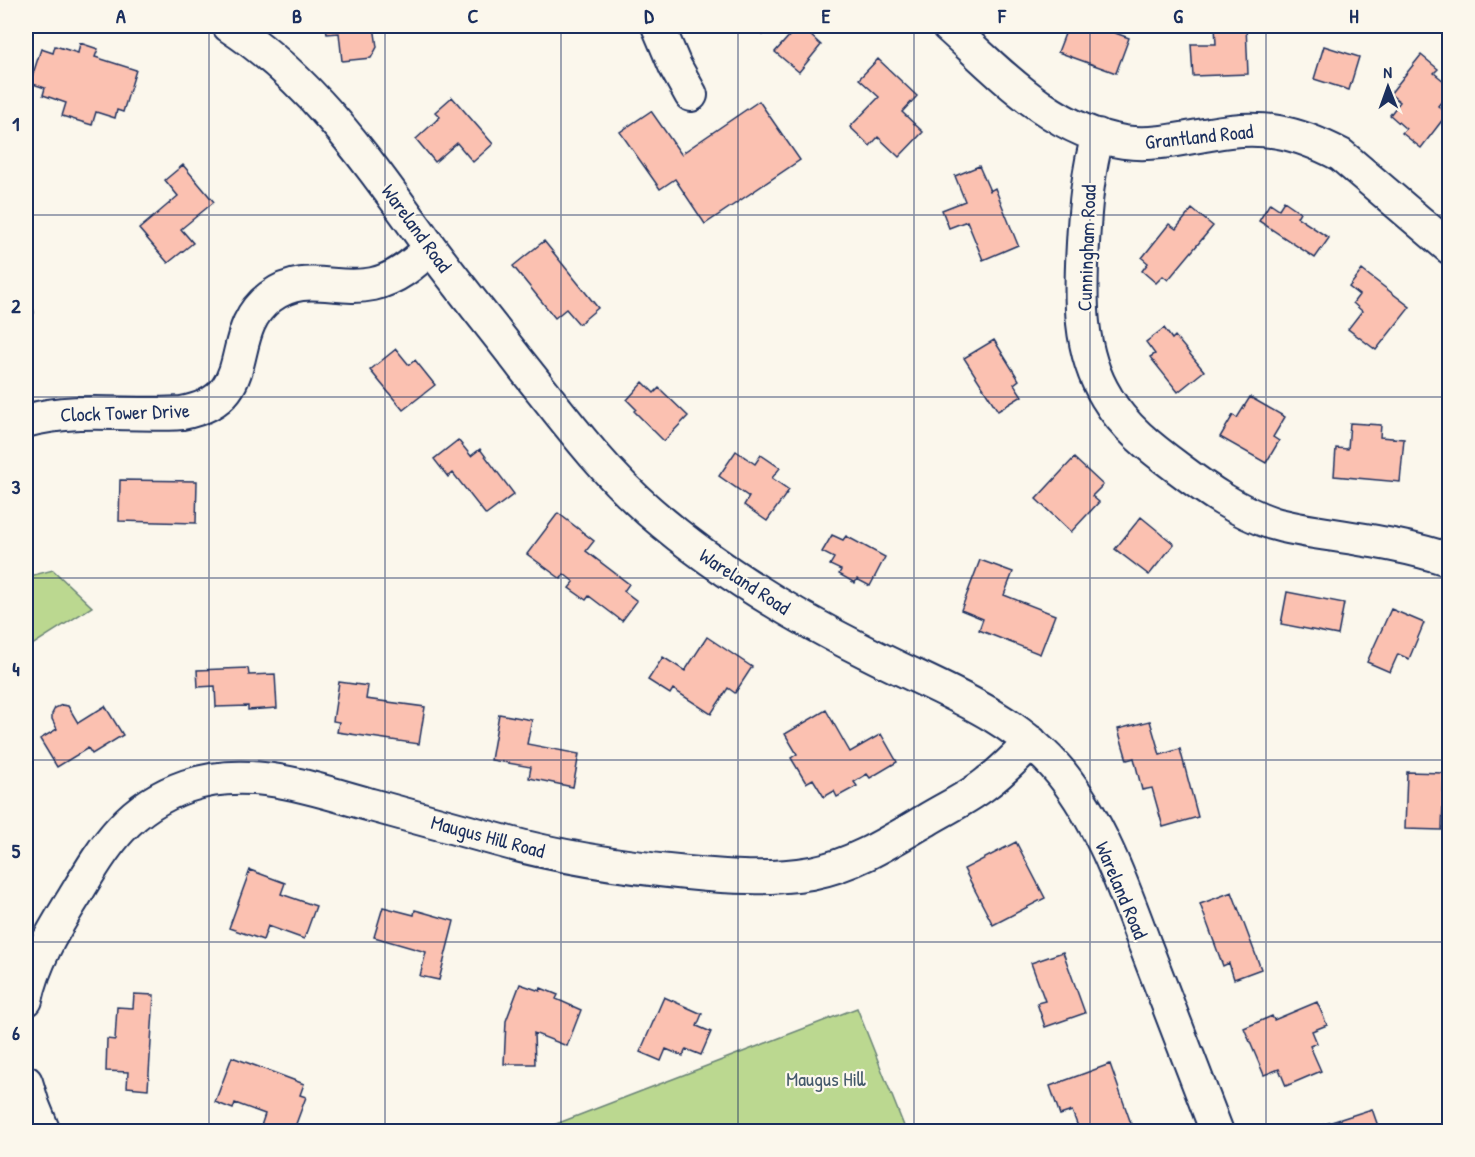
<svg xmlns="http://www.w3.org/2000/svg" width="1475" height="1157" font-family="'Patrick Hand',sans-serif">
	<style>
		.green { fill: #bbd890; stroke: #6b8477; stroke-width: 1.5 }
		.building { fill: #fbc1b1; stroke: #1b2f5e; stroke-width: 1.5 }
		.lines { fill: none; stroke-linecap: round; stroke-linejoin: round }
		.minor-casing { stroke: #1b2f5e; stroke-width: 36 }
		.minor { stroke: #fbf7ec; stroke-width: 32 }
		.grid { fill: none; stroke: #1b2f5e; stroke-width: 1.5; stroke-opacity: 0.55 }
		.labels { text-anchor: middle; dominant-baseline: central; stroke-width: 4.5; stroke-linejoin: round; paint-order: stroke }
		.street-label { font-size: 20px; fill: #1b2f5e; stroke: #fbf7ec }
		.park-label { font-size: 20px; fill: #43596a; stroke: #fbf7ec }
		.neatline { fill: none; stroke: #1b2f5e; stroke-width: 2 }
		.grid-label { font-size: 20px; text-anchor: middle; font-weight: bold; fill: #1b2f5e }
	</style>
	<rect width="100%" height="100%" fill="#fbf7ec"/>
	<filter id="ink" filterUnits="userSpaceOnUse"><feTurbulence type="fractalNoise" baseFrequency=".0167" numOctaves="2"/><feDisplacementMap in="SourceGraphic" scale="12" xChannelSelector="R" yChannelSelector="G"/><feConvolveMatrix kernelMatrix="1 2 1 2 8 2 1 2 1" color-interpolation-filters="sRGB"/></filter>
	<g filter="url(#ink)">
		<path class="green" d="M53,570l39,37 -66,42v-72z
			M857,1008l49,123h-368z"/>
		<path class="building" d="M326,26h48l3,21 -6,11 -29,3 -3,-28 -12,1z
			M751,26h20l-8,9z
			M781,26h33l-6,7 13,12 -22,27 -24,-20 16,-18z
			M1068,26h28l33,12 -13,35 -58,-21z
			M1215,26h31l2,48 -55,2 -2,-32h25z
			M80,43l18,6 -3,8 41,13 -13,42 -6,-2 -2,8 -19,-6 -4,13 -30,-9 4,-13 -23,-8 2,-7 -15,-5 11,-34 12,4 2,-7 23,7z
			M1324,46l35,11 -10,33 -35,-11z
			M1421,55l17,14 -4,4 16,13v5l-12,15 9,8 -26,34 -19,-15 4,-4 -16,-14 10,-13 -10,-8z
			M878,59l39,37 -15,16 21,20 -24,25 -21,-20 -8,9 -20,-19 29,-30 -20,-18z
			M452,97l41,47 -20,18 -16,-19 -22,19 -19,-23 24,-22 -5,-5z
			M759,101l41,59 -95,64 -30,-45 -15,10 -40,-57 31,-21 30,43z
			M183,165l31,37 -33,27 12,14 -25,20 -29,-34 39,-33 -13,-16z
			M979,166l11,25 5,-3 23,57 -35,15 -16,-39 -18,7 -7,-18 23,-9 -10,-25z
			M1284,201l16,11 -3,5 32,21 -14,20 -56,-37 11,-18 9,6z
			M1192,209l21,17 -45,54 -5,-4 -7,7 -14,-12 6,-8 -6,-5 27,-34 7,5z
			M544,241l54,67 -19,16 -13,-15 -11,9 -42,-52z
			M26,270l8,43 -8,2z
			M1362,270l48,37 -34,43 -28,-21 14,-18 -9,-8 6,-8 -10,-8z
			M1164,328l8,11 3,-3 29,35 -26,21 -28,-35 5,-3 -9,-12z
			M994,340l25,40 -5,4 8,12 -24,15 -34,-53z
			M396,349l13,16 6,-5 20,25 -32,25 -33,-40z
			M643,382l11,11 5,-5 29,28 -24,25 -30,-30 2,-2 -9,-9z
			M1250,397l35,20 -12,20 6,4 -13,22 -46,-26 13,-22 4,3z
			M1350,423l31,2 -1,12 24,2 -4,43 -66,-6 2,-28 12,1z
			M458,440l13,16 9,-7 34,45 -28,21 -33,-42 -5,4 -14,-18z
			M736,451l19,13 6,-9 19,13 -8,10 17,12 -22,31 -23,-16 5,-8 -30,-21z
			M1074,458l29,27 -11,11 7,6 -28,30 -35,-33z
			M120,480l77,1 -1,42 -77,-2z
			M558,513l36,28 -8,10 43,33 -5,7 13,10 -15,20 -33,-25 -3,4 -17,-12 5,-6 -10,-8 -3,5 -34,-25z
			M1141,517l33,27 -25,31 -34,-26z
			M832,535l11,5 3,-4 39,21 -15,29 -13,-7 -2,4 -16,-9 2,-4 -11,-5 4,-7 -12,-6z
			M980,560l33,12 -9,23 51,20 -15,39 -61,-24 4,-11 -22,-9z
			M1287,592l57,11 -6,32 -57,-11z
			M1391,609l33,14 -15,36 -11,-5 -8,18 -23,-10z
			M707,637l45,30 -17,26 -7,-5 -17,26 -38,-25 -3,5 -22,-14 15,-23 22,14z
			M248,668l1,7 26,-1 2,34 -29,2v-4l-32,1 -1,-21 -17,1 -1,-17z
			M339,682l29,4 -2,13 59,8 -6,37 -82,-12 2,-10 -6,-1z
			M62,705l6,1 10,17 27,-17 18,29 -31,19 -4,-6 -31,19 -17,-28 17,-10 -5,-10v-5l3,-6z
			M826,710l24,42 31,-18 16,28 -27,16 -3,-4 -13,8 3,4 -20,11 -3,-6 -10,6 -11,-18 -7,4 -15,-25 6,-4 -12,-20z
			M499,714l33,6 -5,24 52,10 -6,33 -44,-9 2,-11 -40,-7z
			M1150,721l10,34 20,-6 18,68 -35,10 -11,-39 -10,2 -8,-32 -7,2 -9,-31z
			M1407,772l37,1 -2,57 -37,-1z
			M1016,842l29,56 -52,27 -29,-56z
			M250,870l35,13 -4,11 35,12 -12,33 -36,-13 -5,14 -34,-12z
			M1232,892l29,77 -27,10 -5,-16 -6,3 -23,-62z
			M383,907l31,8 1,-5 39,11 -15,59 -19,-4 6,-24 -52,-15z
			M1063,952l22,61 -40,14 -8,-24 8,-2 -14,-38z
			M520,984l20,7 1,-3 17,7 -2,4 25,11 -14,36 -33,-13 1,31h-31l2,-43z
			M134,994l20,1 -6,94 -21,-2 1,-15 -22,-1 1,-32 8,1 2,-33 16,1z
			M664,997l38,17 -5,12 14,6 -10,23 -15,-6 -3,7 -17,-7 -5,12 -21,-9z
			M1317,1002l10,23 -15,6 5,12 -7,3 11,25 -35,15 -7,-17 -15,6 -20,-47 28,-12 2,4z
			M232,1057l72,27 -4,11 6,2 -13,35h-34l6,-18 -30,-11 -2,6 -18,-7z
			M1110,1064l24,68h-54l-8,-21 -12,4 -10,-29z
			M1372,1109l8,23h-60l-1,-6z
			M374,1124l15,8h-18z"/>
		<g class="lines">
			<g class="minor-casing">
				<path id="minor" d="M229,26c83,54 138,134 195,213 32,44 66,85 99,128 40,50 78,102 126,144 66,58 141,103 219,142 68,35 143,59 193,120 40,50 62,113 84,172 24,62 48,124 72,187
					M658,26l17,40 16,29
					M948,26c51,46 104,105 176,116 29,4 57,-3 86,-8 50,-10 85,-3 131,21l109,93
					M1098,135c-10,36 -13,71 -15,108 -3,54 -5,108 24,155 17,29 44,50 71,70 29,22 59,43 94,55 20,6 41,9 62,12 39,6 78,12 116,25
					M26,421c52,-15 103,-4 156,-8 80,-15 39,-79 88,-116 35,-26 65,-5 103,-13 23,-5 41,-20 57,-36
					M26,1000c8,-39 29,-72 50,-106 29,-49 53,-88 111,-108 62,-21 124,2 184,19 44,12 87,24 131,36 61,17 123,26 185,32 41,4 83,7 124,0 43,-8 80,-32 117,-54 20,-12 42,-22 60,-37 16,-12 29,-26 43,-40
					M26,1082l7,23 11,27"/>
			</g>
			<use href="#minor" class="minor"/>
		</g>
	</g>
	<path class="grid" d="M209,26v1106M385,26v1106M561,26v1106M738,26v1106M914,26v1106M1090,26v1106M1266,26v1106M26,215h1424M26,397h1424M26,578h1424M26,760h1424M26,942h1424"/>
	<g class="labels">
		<g class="street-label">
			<text transform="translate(1199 136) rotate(-6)">Grantland Road</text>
			<text transform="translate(417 228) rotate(54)">Wareland Road</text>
			<text transform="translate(1086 248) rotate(-88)">Cunningham Road</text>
			<text transform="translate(125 412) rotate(-2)">Clock Tower Drive</text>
			<text transform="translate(745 581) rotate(33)">Wareland Road</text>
			<text transform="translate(488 836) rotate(15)">Maugus Hill Road</text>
			<text transform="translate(1122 890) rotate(67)">Wareland Road</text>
		</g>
		<g class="park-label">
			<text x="826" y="1078">Maugus Hill</text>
		</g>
	</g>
	<rect width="1475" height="1157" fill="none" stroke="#fbf7ec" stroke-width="66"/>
	<g transform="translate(1388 87) rotate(359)" stroke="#fbf7ec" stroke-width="4.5" paint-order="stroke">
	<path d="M0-4.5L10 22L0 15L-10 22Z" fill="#1b2f5e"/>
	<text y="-9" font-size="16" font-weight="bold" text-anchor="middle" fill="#1b2f5e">N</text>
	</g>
	<rect x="33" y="33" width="1409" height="1091" class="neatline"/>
	<g class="grid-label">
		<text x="121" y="23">A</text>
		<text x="297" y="23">B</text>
		<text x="473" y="23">C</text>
		<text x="649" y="23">D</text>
		<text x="826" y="23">E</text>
		<text x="1002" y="23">F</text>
		<text x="1178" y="23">G</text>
		<text x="1354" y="23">H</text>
		<text x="16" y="131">1</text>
		<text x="16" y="313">2</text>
		<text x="16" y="494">3</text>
		<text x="16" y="676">4</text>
		<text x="16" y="858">5</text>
		<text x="16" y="1040">6</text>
	</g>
</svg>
